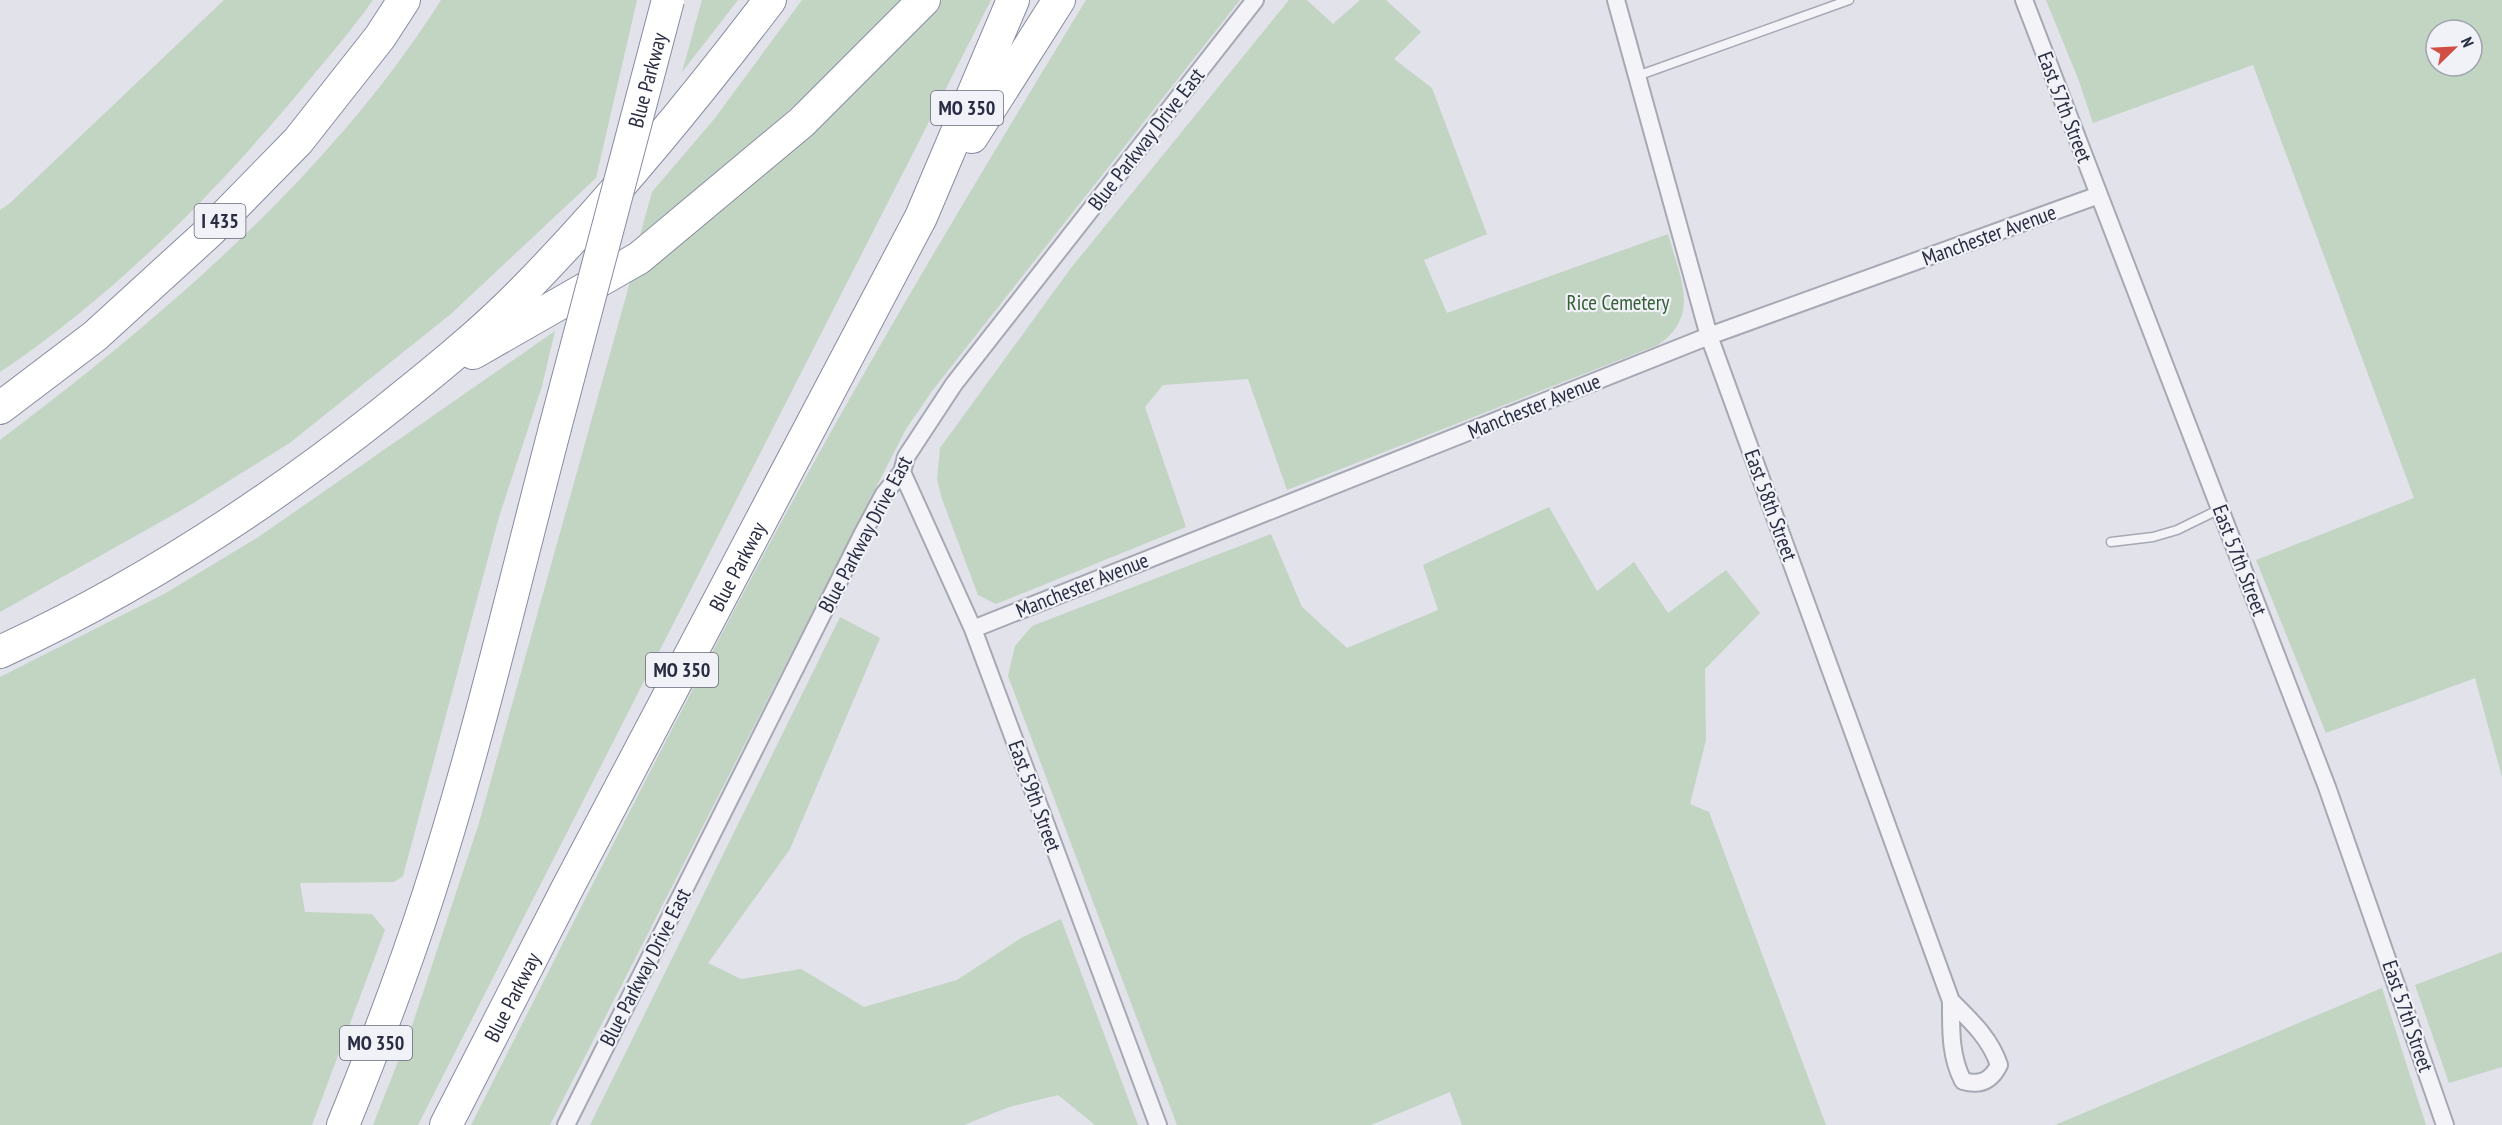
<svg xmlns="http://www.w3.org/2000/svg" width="2502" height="1125" font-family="'PT Sans Narrow',sans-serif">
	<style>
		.green { fill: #c2d4c2; fill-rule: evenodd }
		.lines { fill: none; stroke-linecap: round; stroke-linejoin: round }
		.lane-casing { stroke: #a6a8b4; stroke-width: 11 }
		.street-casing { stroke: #a6a8b4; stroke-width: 20 }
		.highway-casing { stroke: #888ca1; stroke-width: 34 }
		.lane { stroke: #f4f4f8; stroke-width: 8 }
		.street { stroke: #f4f4f8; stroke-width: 16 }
		.highway { stroke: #fff; stroke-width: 32 }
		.highway-bridge-casing { stroke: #888ca1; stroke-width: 34; stroke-linecap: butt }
		.highway-bridge { stroke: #fff; stroke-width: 32 }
		.labels { text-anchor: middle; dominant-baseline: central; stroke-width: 4.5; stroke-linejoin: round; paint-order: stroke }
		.shield { fill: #f0f2f7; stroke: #656778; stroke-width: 1.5 }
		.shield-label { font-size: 20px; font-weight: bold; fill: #292c42 }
		.street-label { font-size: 21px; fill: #292c42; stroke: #f0f2f7 }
		.park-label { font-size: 21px; fill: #365e37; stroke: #f0f2f7 }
	</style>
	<rect width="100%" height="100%" fill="#e1e2ea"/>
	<path class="green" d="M224,0h149c-24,34 -51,64 -77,96 -87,103 -184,201 -296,276v-162l9,-6z
		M441,0h196l-41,178 -144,135 -161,129 -104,65 -187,105v-172c163,-123 331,-266 441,-440z
		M702,0h36l-56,72z
		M802,0h102c-80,86 -173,160 -264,235l12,-43 63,-74z
		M942,0h49l-573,1125h-45l39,-99 67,-203 151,-541 104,-85 150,-137z
		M1086,0h154l-308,391 -26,38 -356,696h-79c107,-211 212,-423 325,-630 92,-168 191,-332 290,-495z
		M1289,0h18l26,24 27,-24h26l35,32 -27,27 38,29 55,146 -63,26 23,53 221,-79c11,42 34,81 -10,111l-371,145 -39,-111 -85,6 -18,22 41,120 -190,77 -18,-9 -36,-96 -5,-20 3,-31 131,-180z
		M2046,0h456v777l-27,-99 -149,55 -70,-173 158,-62 -161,-433 -160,58 -14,-42zM2436,30h36v36h-36z
		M555,331l-13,55 -43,131 -96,359 -9,6 -94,1 5,29 67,2 13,16 -73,195h-312v-448l164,-83 93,-56z
		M1549,507l48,84 37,-29 34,51 58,-43 34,43 -55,56 1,71 -16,64 19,8 117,313h-364l-12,-33 -79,33h-194l-169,-449 7,-30 17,-20 239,-92 31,73 45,41 91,-38 -15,-45z
		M840,617l40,21 -90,211 -82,114 33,16 60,-10 63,38 93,-27 64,-42 40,-19 77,206h-43l-37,-30 -49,12 -45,18h-374z
		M2502,952v115l-53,16 -34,-98z
		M2382,988l44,137h-371z"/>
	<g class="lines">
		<g class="lane-casing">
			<path id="lane" d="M1637,76l212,-76
				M2111,542l42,-5 24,-7 43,-21"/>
		</g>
		<g class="street-casing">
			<path id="street" d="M1616,0l93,336 242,665c0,29 -1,55 12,80 17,5 28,0 36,-16 -9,-27 -28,-44 -48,-64
				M2024,0l303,787 118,338
				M902,472l71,157 185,496
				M973,629l736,-293 390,-141
				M566,1125l297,-592 21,-39 18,-22 4,-15 48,-73 301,-384"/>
		</g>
		<g class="highway-casing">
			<g id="highway">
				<path d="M972,137l87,-137"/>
				<path d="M473,353l166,-95 163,-136 122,-122"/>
				<path d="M0,408l95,-72 114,-104 89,-91 82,-104 24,-37"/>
				<path d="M0,652c139,-64 262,-144 381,-238 49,-39 100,-80 144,-125 88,-90 168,-188 245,-289"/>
				<path d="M343,1125c31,-76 60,-152 85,-229 50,-154 86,-312 127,-468"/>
				<path id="s1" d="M446,1125l121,-236 354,-672 92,-217"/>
			</g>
		</g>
		<use href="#lane" class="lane"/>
		<use href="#street" class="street"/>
		<use href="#highway" class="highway"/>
		<g class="highway-bridge-casing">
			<g id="highway-bridge">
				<path id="s2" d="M555,428l113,-428"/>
			</g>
		</g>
		<use href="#highway-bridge" class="highway-bridge"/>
	</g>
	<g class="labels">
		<g class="shield">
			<rect x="931" y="91" width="72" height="34" rx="4.5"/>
			<rect x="194.5" y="204" width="51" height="34" rx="4.5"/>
			<rect x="646" y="653" width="72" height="34" rx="4.5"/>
			<rect x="340" y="1026" width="72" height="34" rx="4.5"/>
		</g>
		<g class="shield-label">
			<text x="967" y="108">MO 350</text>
			<text x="220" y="221">I 435</text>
			<text x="682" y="670">MO 350</text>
			<text x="376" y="1043">MO 350</text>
		</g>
		<g class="street-label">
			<text stroke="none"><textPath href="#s2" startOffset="360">Blue Parkway</textPath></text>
			<text transform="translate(2065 107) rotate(69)">East 57th Street</text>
			<text transform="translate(1146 139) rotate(-52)">Blue Parkway Drive East</text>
			<text transform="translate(1989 235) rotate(-20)">Manchester Avenue</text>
			<text transform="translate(1534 406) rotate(-22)">Manchester Avenue</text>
			<text transform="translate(1771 505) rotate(70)">East 58th Street</text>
			<text transform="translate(865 534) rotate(-62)">Blue Parkway Drive East</text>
			<text transform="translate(2240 560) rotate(69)">East 57th Street</text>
			<text stroke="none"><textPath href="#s1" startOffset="630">Blue Parkway</textPath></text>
			<text transform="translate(1082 585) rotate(-22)">Manchester Avenue</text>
			<text transform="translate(1035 796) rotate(70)">East 59th Street</text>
			<text transform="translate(645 967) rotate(-63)">Blue Parkway Drive East</text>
			<text stroke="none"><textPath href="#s1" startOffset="144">Blue Parkway</textPath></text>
			<text transform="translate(2408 1016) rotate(71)">East 57th Street</text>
		</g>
		<g class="park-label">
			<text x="1618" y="302">Rice Cemetery</text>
		</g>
	</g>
	<g transform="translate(2454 48) rotate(66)"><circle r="28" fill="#f0f2f7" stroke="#a0a3af" stroke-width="1.5"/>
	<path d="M0-4.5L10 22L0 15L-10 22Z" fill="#d04e44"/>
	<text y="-9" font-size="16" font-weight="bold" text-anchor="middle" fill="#292c42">N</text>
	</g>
</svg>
